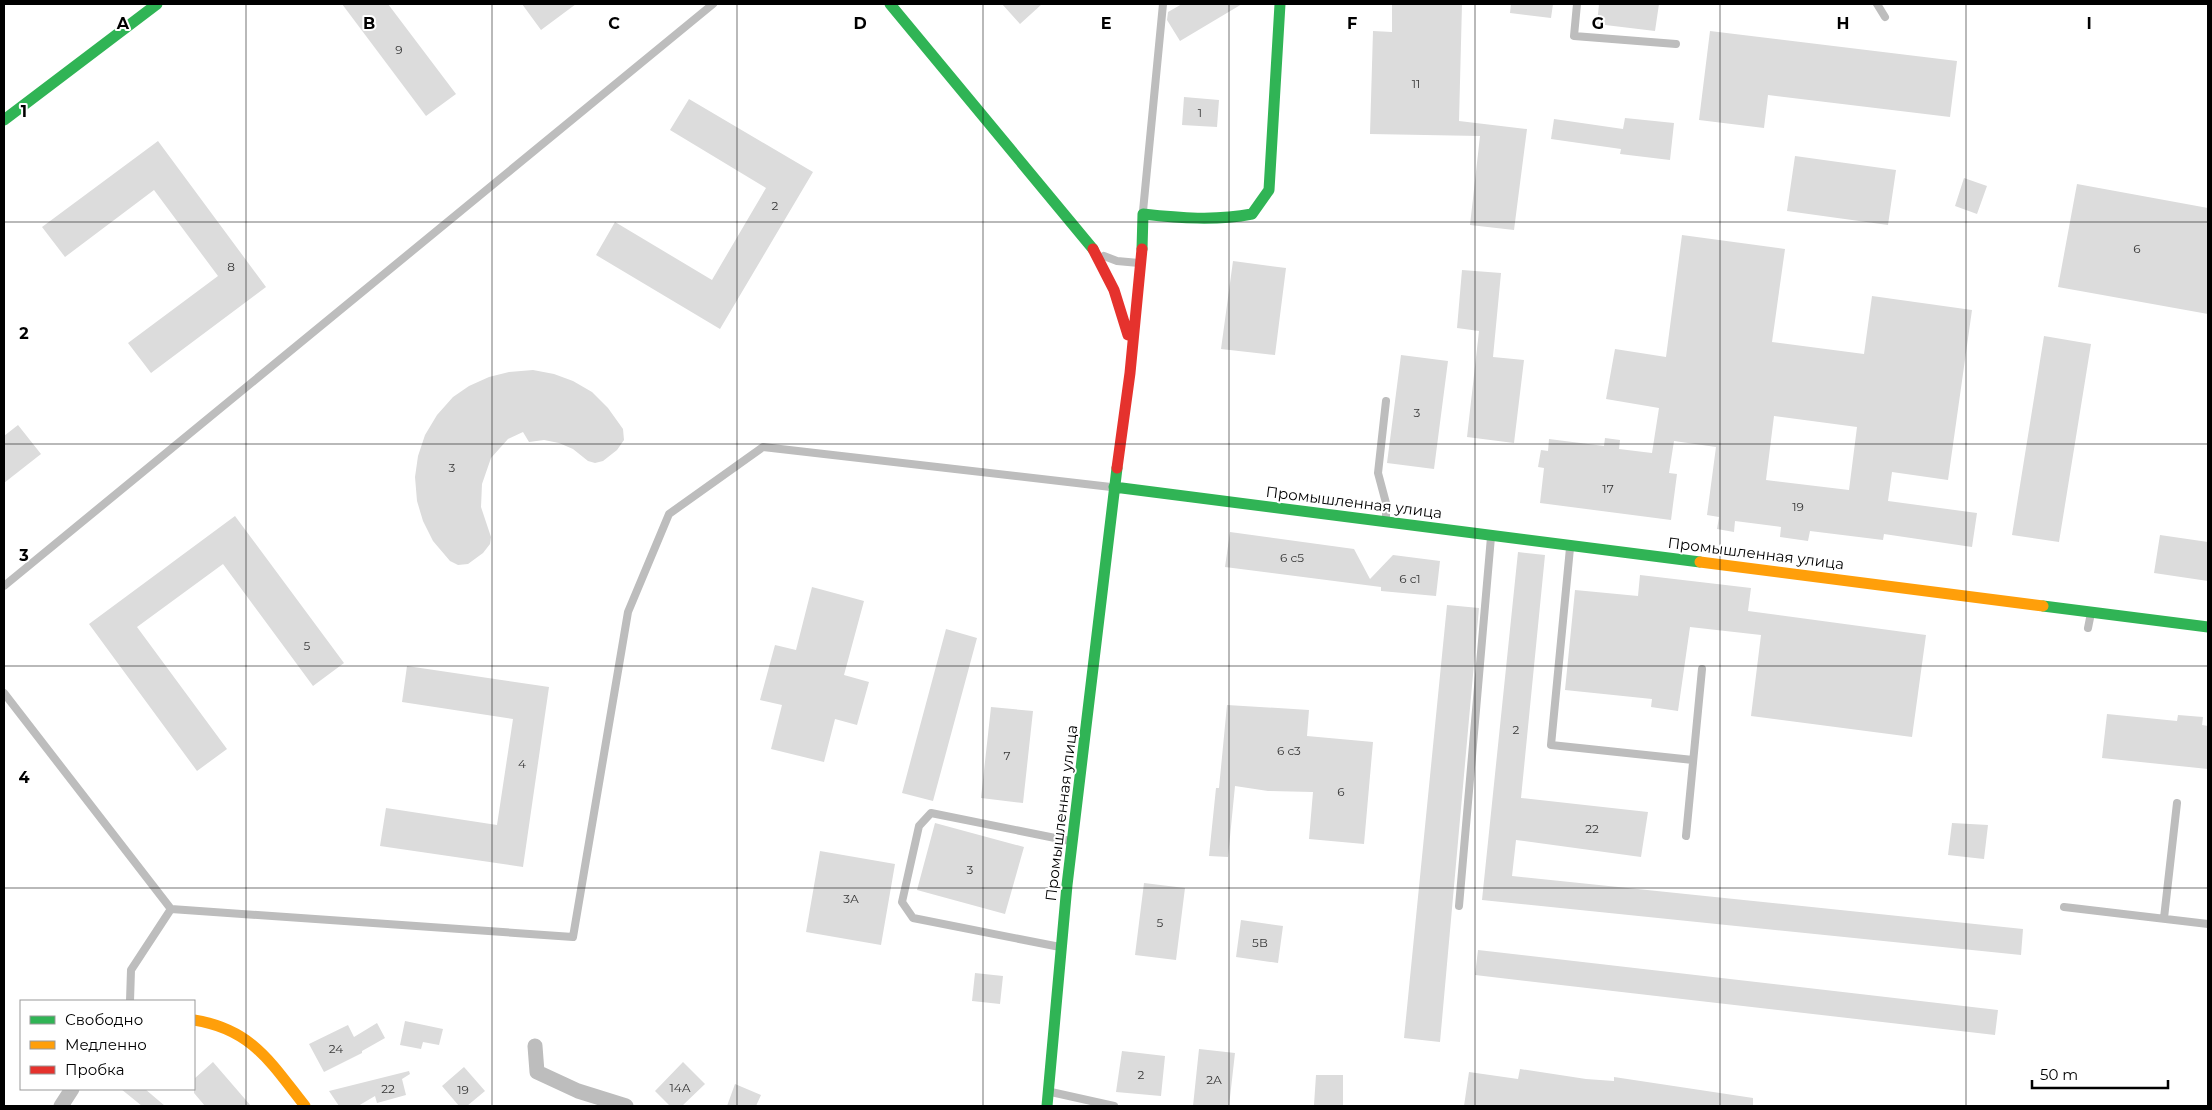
<svg xmlns="http://www.w3.org/2000/svg" width="2212" height="1110" font-family="Montserrat,sans-serif">
	<style>
		.building { fill: #dcdcdc; fill-rule: evenodd }
		.lines { fill: none; stroke-linecap: round; stroke-linejoin: round }
		.lane { stroke: #bdbdbd; stroke-width: 8 }
		.street { stroke: #bdbdbd; stroke-width: 15 }
		.fast { stroke: #30b455; stroke-width: 11 }
		.slow { stroke: #ff9f0a; stroke-width: 11 }
		.jam { stroke: #e5322d; stroke-width: 11 }
		.grid { fill: none; stroke: #000; stroke-width: 1; stroke-opacity: 0.55 }
		.labels { text-anchor: middle; dominant-baseline: central; stroke-width: 4; stroke-linejoin: round; paint-order: stroke }
		.number-label { font-size: 12px; fill: #373737 }
		.street-label { font-size: 15px; fill: #000; stroke: #fff }
		.grid-label { font-size: 16px; text-anchor: middle; font-weight: bold; fill: #000; stroke: #fff; stroke-width: 4; stroke-linejoin: round; paint-order: stroke }
	</style>
	<rect width="100%" height="100%" fill="#fff"/>
	<path class="building" d="M342,4h46l68,90 -30,22z
		M522,4h54l-35,26z
		M1002,4h40l-22,20z
		M1182,4h60l-62,37 -13,-21 1,-8z
		M1392,4h70l-3,117 68,8 -13,101 -44,-5 10,-89 -110,-2 3,-103 19,1z
		M1511,4h42l-2,14 -41,-5z
		M1599,4h60l-4,27 -58,-7z
		M1710,31l247,30 -7,56 -182,-22 -4,33 -65,-8z
		M1184,97l35,3 -2,27 -35,-2z
		M689,99l124,73 -93,157 -124,-74 19,-33 97,58 54,-92 -96,-58z
		M1625,118l49,5 -4,37 -50,-6 1,-5 -70,-10 3,-20 69,10z
		M158,141l108,146 -115,86 -23,-30 90,-67 -64,-86 -89,67 -23,-30z
		M1795,156l101,14 -8,55 -101,-14z
		M1964,178l23,8 -10,28 -22,-8z
		M2077,184l131,24v106l-150,-27z
		M1682,235l103,14 -13,93 92,12 8,-58 100,14 -24,170 -56,-8 -4,29 89,12 -5,34 -88,-13 -1,6 -73,-9 -2,10 -28,-4 1,-10 -46,-6 -1,11 -17,-3 2,-12 -12,-2 9,-68 -42,-6 -5,32 8,1 -6,46 -131,-17 4,-35 -6,-1 3,-17 7,1 1,-12 55,7 1,-8 15,2 -1,9 33,4 7,-45 -53,-9 9,-50 51,8zM1774,416l83,11 -8,63 -83,-10z
		M1233,261l53,7 -11,87 -54,-6z
		M1462,270l39,3 -8,84 31,3 -10,83 -47,-6 12,-106 -22,-3z
		M2044,336l47,8 -32,198 -47,-7z
		M1401,355l47,6 -14,108 -47,-6z
		M533,370l21,4 19,7 19,11 16,16 15,21 1,11 -7,10 -14,11 -8,2 -7,-2 -15,-12 -14,-6 -15,-3 -15,2 -6,-10 -15,7 -17,19 -9,26 -1,23 10,30 -1,7 -7,9 -15,11 -10,1 -8,-4 -17,-20 -10,-20 -6,-20 -2,-24 3,-21 7,-21 12,-20 16,-18 16,-11 20,-9 20,-5z
		M18,425l23,29 -37,29v-47z
		M235,516l109,147 -31,23 -90,-122 -86,63 90,122 -30,22 -108,-147z
		M1230,532l124,17 16,30 23,-24 47,6 -4,35 -55,-5v-4l-156,-20z
		M2160,535l48,7v39l-54,-8z
		M1518,552l27,3 -24,243 127,14 -7,45 -125,-17 -4,36 511,53 -2,26 -539,-55z
		M1640,575l111,13 -3,23 178,24 -14,102 -161,-21 10,-81 -71,-8 -12,84 -27,-4 1,-8 -87,-9 10,-100 63,6z
		M812,587l52,14 -20,74 25,7 -12,43 -22,-6 -11,43 -53,-13 11,-44 -22,-5 15,-55 21,5z
		M1447,605l32,3 -39,434 -36,-4z
		M946,629l31,9 -44,163 -31,-8z
		M407,666l142,21 -26,180 -143,-21 6,-38 111,17 16,-106 -111,-17z
		M1227,705l82,5 -2,26 66,6 -9,102 -55,-5 4,-47 -45,-1 -33,-5 -7,71 -19,-1 7,-68h3z
		M991,707l42,4 -10,92 -42,-5z
		M2107,714l70,7 1,-6 25,2 -1,8 6,1v43l-106,-11z
		M935,823l89,24 -19,67 -88,-24z
		M1952,823l36,2 -4,34 -36,-4z
		M820,851l75,13 -14,81 -75,-13z
		M1144,883l41,5 -9,72 -41,-5z
		M1241,920l42,6 -5,37 -42,-6z
		M1478,950l520,60 -3,25 -520,-60z
		M975,973l28,3 -3,28 -28,-3z
		M405,1021l38,8 -4,16 -16,-3 -2,7 -21,-4z
		M377,1023l8,15 -23,13v2l-38,19 -15,-28 39,-19 6,12z
		M1199,1049l36,4 -6,53h-36z
		M1122,1051l43,5 -4,40 -45,-4z
		M213,1062l38,44h-46l-11,-13v-14z
		M683,1062l22,22 -23,22h-12l-15,-15z
		M464,1067l21,24 -18,15h-8l-17,-20z
		M1520,1069l66,10 28,2v-4l139,21v8h-289l5,-34 49,7z
		M409,1071l1,3 -8,5 4,16 -29,8 -2,-7 -17,10h-19l-10,-15z
		M1316,1075h27v30h-29z
		M735,1084l26,11 -5,11h-29z
		M121,1089h24l20,17h-23z"/>
	<g class="lines">
		<path class="lane" d="M1577,4l-3,32 102,8
			M1877,4l8,13
			M1143,211l20,-207
			M1104,256l13,5 22,2
			M1386,520v-17l-8,-30 8,-72
			M1570,548l-19,197 142,15
			M4,586l709,-582
			M2088,628l3,-15
			M4,693l167,216 402,28 55,-325 41,-98 94,-67 348,40
			M1686,836l16,-167
			M1459,906l32,-369
			M2064,907l144,17
			M2164,918l13,-115
			M1060,947l-147,-29 -11,-16 17,-76 12,-13 139,28
			M130,1001l1,-31 40,-61
			M1051,1092l63,14"/>
		<path class="street" d="M535,1046l2,26 41,19 48,15
			M61,1106l11,-17"/>
		<path class="fast" d="M890,4l203,245
			M4,120l153,-116
			M1142,249l1,-35c37,4 72,7 109,0l17,-24 11,-186
			M1114,487l586,75
			M2043,606l165,21
			M1047,1106l20,-221 50,-417"/>
		<path class="slow" d="M1700,562l343,44
			M194,1020c58,9 77,43 111,86"/>
		<path class="jam" d="M1093,249l21,41 14,45
			M1117,468l13,-95 12,-124"/>
	</g>
	<path class="grid" d="M246,4v1102M492,4v1102M737,4v1102M983,4v1102M1229,4v1102M1475,4v1102M1720,4v1102M1966,4v1102M4,222h2204M4,444h2204M4,666h2204M4,888h2204"/>
	<g class="labels">
		<g class="number-label">
			<text x="399" y="49">9</text>
			<text x="1416" y="83">11</text>
			<text x="1200" y="112">1</text>
			<text x="775" y="205">2</text>
			<text x="2137" y="248">6</text>
			<text x="231" y="266">8</text>
			<text x="1417" y="412">3</text>
			<text x="452" y="467">3</text>
			<text x="1608" y="488">17</text>
			<text x="1798" y="506">19</text>
			<text x="1292" y="557">6 с5</text>
			<text x="1410" y="578">6 с1</text>
			<text x="307" y="645">5</text>
			<text x="1516" y="729">2</text>
			<text x="1289" y="750">6 с3</text>
			<text x="1007" y="755">7</text>
			<text x="522" y="763">4</text>
			<text x="1341" y="791">6</text>
			<text x="1592" y="828">22</text>
			<text x="970" y="869">3</text>
			<text x="851" y="898">3А</text>
			<text x="1160" y="922">5</text>
			<text x="1260" y="942">5В</text>
			<text x="336" y="1048">24</text>
			<text x="1141" y="1074">2</text>
			<text x="1214" y="1079">2А</text>
			<text x="680" y="1087">14А</text>
			<text x="388" y="1088">22</text>
			<text x="463" y="1089">19</text>
		</g>
		<g class="street-label">
			<text transform="translate(1354 502) rotate(7)">Промышленная улица</text>
			<text transform="translate(1756 553) rotate(7)">Промышленная улица</text>
			<text transform="translate(1061 813) rotate(-83)">Промышленная улица</text>
		</g>
	</g>
	<g class="grid-label">
		<text x="123" y="29">A</text>
		<text x="369" y="29">B</text>
		<text x="614" y="29">C</text>
		<text x="860" y="29">D</text>
		<text x="1106" y="29">E</text>
		<text x="1352" y="29">F</text>
		<text x="1598" y="29">G</text>
		<text x="1843" y="29">H</text>
		<text x="2089" y="29">I</text>
		<text x="24" y="117">1</text>
		<text x="24" y="339">2</text>
		<text x="24" y="561">3</text>
		<text x="24" y="783">4</text>
	</g>
	<rect width="2212" height="1110" fill="none" stroke="#000000" stroke-width="10"/>
	<rect x="20" y="1000" width="175" height="90" fill="#ffffff" stroke="#999999"/>
	<rect x="30" y="1016" width="25" height="8" fill="#30b455" stroke="#999999"/>
	<text x="65" y="1025" font-size="15" fill="#000000">Свободно</text>
	<rect x="30" y="1041" width="25" height="8" fill="#ff9f0a" stroke="#999999"/>
	<text x="65" y="1050" font-size="15" fill="#000000">Медленно</text>
	<rect x="30" y="1066" width="25" height="8" fill="#e5322d" stroke="#999999"/>
	<text x="65" y="1075" font-size="15" fill="#000000">Пробка</text>
	<path d="M2032 1080v8h136v-8" fill="none" stroke="#000000" stroke-width="2.5"/>
	<text x="2040" y="1080" font-size="15" fill="#000000" stroke="#ffffff" stroke-width="4" paint-order="stroke">50 m</text>
</svg>
